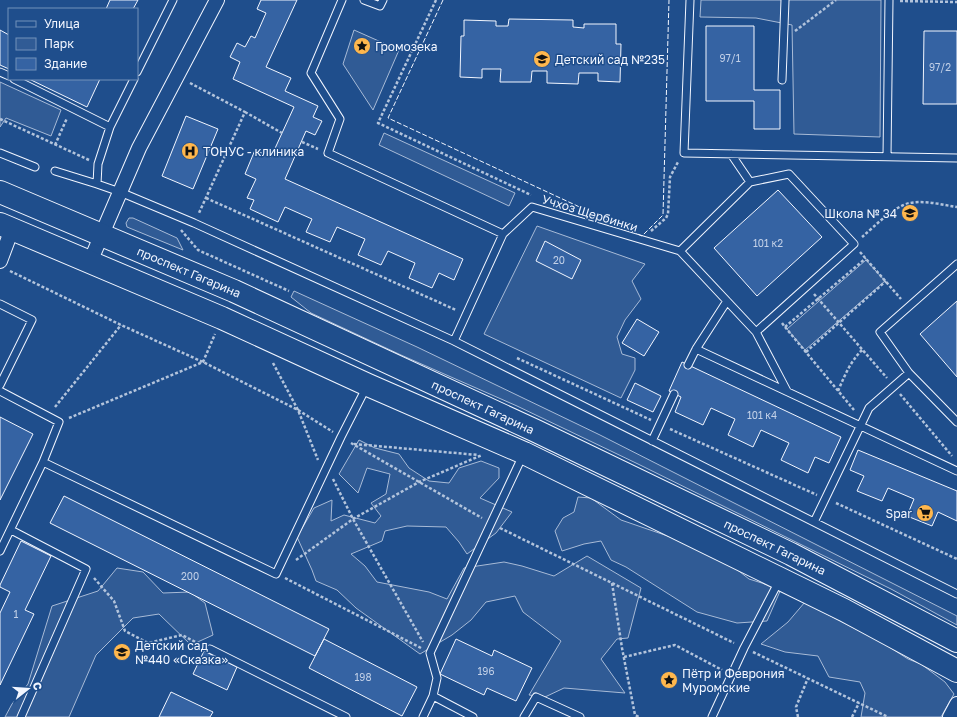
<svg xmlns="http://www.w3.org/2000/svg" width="957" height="717" font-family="'Golos Text',sans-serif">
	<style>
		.green { fill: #305b95; stroke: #a8bbd7 }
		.building { fill: #3563a3; stroke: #f2f6ff }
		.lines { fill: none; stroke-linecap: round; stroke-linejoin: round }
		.service-casing { stroke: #f2f6ff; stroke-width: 9 }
		.minor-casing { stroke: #f2f6ff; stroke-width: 16 }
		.primary-casing { stroke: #f2f6ff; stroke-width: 24 }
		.path { stroke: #b3c4dc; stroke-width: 2.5; stroke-dasharray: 3 2; stroke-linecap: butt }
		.service { stroke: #1f4e8c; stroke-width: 7 }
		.minor { stroke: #1f4e8c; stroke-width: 14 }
		.primary { stroke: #1f4e8c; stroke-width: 22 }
		.fence { stroke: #f2f6ff; stroke-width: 1; stroke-dasharray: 5 2; stroke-linecap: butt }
		.labels { text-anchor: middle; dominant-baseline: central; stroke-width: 3; stroke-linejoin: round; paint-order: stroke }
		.number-label { font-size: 10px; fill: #c3d1e8 }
		.poi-label { font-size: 12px; fill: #f2f6ff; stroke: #1f4e8c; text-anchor: start }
		.street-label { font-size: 12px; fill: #f2f6ff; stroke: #1f4e8c }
	</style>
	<rect width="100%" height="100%" fill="#1f4e8c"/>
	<path class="green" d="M701,0h180l-1,137 -86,-3 -2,-109 -36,-7 -56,-1z
		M354,30l45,20 -26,60 -30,-46z
		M0,82l61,28 -10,26 -45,-18 -6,9z
		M384,133l131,60 -6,13 -130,-61z
		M129,218h4l44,20 6,12 -56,-23 -1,-4z
		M537,226l108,38 -13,17 9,18 -16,21 -8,17 5,17 13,4v12l-14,28 -137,-64z
		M866,260l19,21 -80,69 -18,-21z
		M294,291l123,56 183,88 357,181v9l-66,-36 -253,-125 -121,-58 -116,-51 -90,-42 -20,-16z
		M359,440l16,8 24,6 10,14 20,13 20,2 10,-15 22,-7 18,7v10l-19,20 32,14 -16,21 -29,21 -8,-12 -13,-15 -39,-1 -22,5 -3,10 -31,13 14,12 12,16 52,10 18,7 17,-31 40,-6 18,4 32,10 33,-20 54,32 -13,50 -11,1 -16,20 24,34 -61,-5 -19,9 -16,-2 32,-54 -38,-29 -8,-16 -29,6 -15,18 -19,15 -32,19 -64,-46 -19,-18 -21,-9 -4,-11 -15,-33 17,-29 18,-8 -1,21 13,-6 31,8 6,-7 -10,-13 15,-9 4,-20 -23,-6 -9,25 -19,-19z
		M578,497l13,1 30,22 70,24 35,17 23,18 32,10 -14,32 -30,2 -40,-11 -71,-45 -15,-7 -10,-19 -17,3 -22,7 -7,-20 8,-13 11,-6z
		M117,568l26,4 20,21 27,-1 15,11 8,32 -22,10 -32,-31 -26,4 -37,37 -27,62h-64l7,-13 16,-20 24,-78 46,-15z
		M805,602l31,17 44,22 28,18 13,5 24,18 9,12 -13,23h-80l4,-24 -5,-11 -31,-5 -11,-21 -33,-4 -24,-8 27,-22z"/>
	<path class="building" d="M110,0h28l-5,9h-27z
		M261,0h36l-31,67 25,11 -6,13 33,15 -5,11 9,4 -7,14 -9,-4 -21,48 178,80 -9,21 -15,-7 -7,15 -23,-10 6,-15 -27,-12 -7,14 -23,-10 7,-16 -28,-12 -7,15 -24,-10 6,-13 -27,-12 -7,15 -28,-13 4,-9 -7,-2 9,-19 -11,-5 10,-24 16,7 23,-50 -61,-28 7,-17 -10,-5 7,-14 8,4 6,-11 4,2 11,-25 -9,-4z
		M509,19l64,1v7l11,1v-4h32v20h5l-1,38 -22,-1v-8h-19l-1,11 -31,-1v-12h-15l-1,11h-31l1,-13h-19v9l-22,-1 1,-41h3v-16l32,1v5h12z
		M706,26h48v64h26v39h-26v-28h-48z
		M0,30l9,5v34l-9,-4z
		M924,31h33v73h-34z
		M29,79h71l-13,28z
		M186,116l32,13 -25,60 -31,-13z
		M778,190l44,47 -65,59 -43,-48z
		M545,241l36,19 -9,19 -36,-18z
		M957,301v76l-37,-43z
		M637,319l22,13 -15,24 -22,-13z
		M682,362l159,75 -12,26 -14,-6 -7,16 -27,-13 8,-17 -28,-13 -8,17 -25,-12 7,-16 -24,-11 -8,17 -28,-13 6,-15 -12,-6z
		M635,383l26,13 -8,16 -26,-12z
		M0,417l33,17 -33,66z
		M858,450l99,41v30l-19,-9 -6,14 -25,-10 7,-17 -26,-11 -6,13 -25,-10 7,-15 -14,-6z
		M64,496l265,133 -14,27 -265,-133z
		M21,541l30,15 -26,54 9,4 -34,71v-72l10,-21 -10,-5v-2z
		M324,639l93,48 -15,29 -93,-48z
		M456,639l36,17 2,-6 38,18 -16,33 -29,-13 -3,7 -44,-21z
		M204,651l33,16 -10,23 -34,-16z
		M171,692l42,20 -3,5h-51z"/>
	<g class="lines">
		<g class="service-casing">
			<path id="service" d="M342,0l-31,73 29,46 -12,34 175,81 -49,107
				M364,0l16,6 3,-6
				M690,0l-6,153 273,5
				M0,72l9,4
				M137,72l36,-72
				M14,79l96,48
				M134,79l-24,48 -12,37 -1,20 23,8 74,31 260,118 503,253
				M782,80l3,-80
				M0,153l35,14
				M731,154l19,28
				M887,156l2,-156
				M55,171l42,13
				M789,174l65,70 -98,88 -76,-81 70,-69z
				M503,234l29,-27 148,44
				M957,264l-77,68 29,41 48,49
				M0,304l32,16 -32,65
				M756,332l31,59
				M696,349l31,-48
				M688,365l8,-16 261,122
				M0,391l59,31 -16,40 -43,89
				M652,441l22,-47
				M43,462l233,112 65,-137 26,-51
				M814,522l55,-114 40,-35
				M11,530l75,39 -65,148
				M210,649l136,68
				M433,696l40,21
				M423,717l10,-21 4,-18 -7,-25 93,-198
				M524,717l12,-20 44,20
				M712,717l32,-69 35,-67"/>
		</g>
		<g class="minor-casing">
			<path id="minor" d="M0,261l12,-32
				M90,262l49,-114 78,-148
				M950,717l7,-13"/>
		</g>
		<g class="primary-casing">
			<path id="primary" d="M0,192l234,99 302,140 255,123 166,87
				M0,224l222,94 146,67 156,68 320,157 113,61"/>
		</g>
		<path class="path" d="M436,0l-58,123 153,72
			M900,1l57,1
			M795,31l41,-31
			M190,83l55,29 -46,101
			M245,112l37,21
			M0,119l89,41
			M302,142l16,7
			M55,145l12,-27
			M206,198l250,112
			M181,230l17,20 91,41
			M651,231l15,-13 2,-4 2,-37 8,-15
			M862,237c13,-11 32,-31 48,-34 16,-3 32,2 47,4
			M860,252l41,47
			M10,271l111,54 82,37 95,48 35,22
			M814,294l73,84
			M782,323l3,4 81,-69
			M785,327l69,83
			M806,352l80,-71
			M517,358l134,62
			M273,363l25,47 20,50
			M838,391c7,-16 12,-29 24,-41
			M900,394l52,62
			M55,407l66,-82
			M69,418l134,-56 12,-28
			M670,429l147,66
			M351,443l131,75
			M354,444l124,11
			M333,479l20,40 70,123
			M836,503l121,56
			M500,528l234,115
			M296,560l57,-41 66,-37 63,-27
			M94,578l20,23 11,30 23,12 34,-8 19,10
			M285,578l136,70
			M612,583l10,65 13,67 4,2
			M753,652l135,65
			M624,657l51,-12 47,25
			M798,717l-2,-10 12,-29
			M852,717l7,-14"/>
		<use href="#service" class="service"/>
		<use href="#minor" class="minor"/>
		<use href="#primary" class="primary"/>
		<path class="fence" d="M443,0l-55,118 254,118 21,-21 6,-215"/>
	</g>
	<defs>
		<g id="sight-disc" transform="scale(0.9)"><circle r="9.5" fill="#ffb74d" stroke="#1f4e8c"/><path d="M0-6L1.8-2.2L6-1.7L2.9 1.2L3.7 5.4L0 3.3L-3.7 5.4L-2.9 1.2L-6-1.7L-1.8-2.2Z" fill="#111"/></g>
		<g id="school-disc" transform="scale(0.9)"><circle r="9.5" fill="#ffb74d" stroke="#1f4e8c"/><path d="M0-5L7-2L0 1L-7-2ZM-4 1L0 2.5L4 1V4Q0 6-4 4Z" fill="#111"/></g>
		<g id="hospital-disc" transform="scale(0.9)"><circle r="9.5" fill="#ffb74d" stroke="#1f4e8c"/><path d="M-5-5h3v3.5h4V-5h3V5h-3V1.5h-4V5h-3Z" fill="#111"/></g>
		<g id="supermarket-disc" transform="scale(0.9)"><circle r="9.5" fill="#ffb74d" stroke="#1f4e8c"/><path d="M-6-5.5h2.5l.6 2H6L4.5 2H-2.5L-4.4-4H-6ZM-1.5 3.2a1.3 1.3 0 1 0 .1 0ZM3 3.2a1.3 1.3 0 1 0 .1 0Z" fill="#111"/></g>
	</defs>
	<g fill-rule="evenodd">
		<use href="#sight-disc" x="362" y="46"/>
		<use href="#school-disc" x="542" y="59"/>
		<use href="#hospital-disc" x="190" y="151"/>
		<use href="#school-disc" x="910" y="213"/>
		<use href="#supermarket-disc" x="925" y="513"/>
		<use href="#school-disc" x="122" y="652"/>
		<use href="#sight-disc" x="669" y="680"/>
	</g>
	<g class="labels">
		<g class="number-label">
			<text x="730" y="58">97/1</text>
			<text x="940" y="67">97/2</text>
			<text x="768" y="243">101 к2</text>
			<text x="559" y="260">20</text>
			<text x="762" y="415">101 к4</text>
			<text x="190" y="576">200</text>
			<text x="16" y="614">1</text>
			<text x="486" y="671">196</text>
			<text x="363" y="677">198</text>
		</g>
		<g class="poi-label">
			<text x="375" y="46">Громозека</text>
			<text x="555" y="59">Детский сад №235</text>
			<text x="203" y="151">ТОНУС - клиника</text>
			<text x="897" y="213" text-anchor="end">Школа № 34</text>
			<text x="912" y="513" text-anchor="end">Spar</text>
			<text x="135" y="645">Детский сад<tspan x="135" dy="14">№440 «Сказка»</tspan></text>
			<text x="682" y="673">Пётр и Феврония<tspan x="682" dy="14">Муромские</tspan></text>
		</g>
		<g class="street-label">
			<text transform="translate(590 213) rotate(17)">Учхоз Щербинки</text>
			<text transform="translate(189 272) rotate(23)">проспект Гагарина</text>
			<text transform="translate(483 407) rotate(25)">проспект Гагарина</text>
			<text transform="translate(775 547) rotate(26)">проспект Гагарина</text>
		</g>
	</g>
	<rect x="8" y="8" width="130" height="72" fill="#1f4e8c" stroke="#7391ba"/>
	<rect x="16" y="21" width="20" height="6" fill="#1f4e8c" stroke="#7391ba"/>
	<text x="44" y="28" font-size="12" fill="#f2f6ff">Улица</text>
	<rect x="16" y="38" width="20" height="12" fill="#305b95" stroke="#7391ba"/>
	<text x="44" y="48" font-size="12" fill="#f2f6ff">Парк</text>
	<rect x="16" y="58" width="20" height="12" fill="#3563a3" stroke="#7391ba"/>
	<text x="44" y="68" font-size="12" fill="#f2f6ff">Здание</text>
	<g transform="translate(28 689) rotate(73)" stroke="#1f4e8c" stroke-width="3" paint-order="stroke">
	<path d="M0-3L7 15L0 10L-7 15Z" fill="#f2f6ff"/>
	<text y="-6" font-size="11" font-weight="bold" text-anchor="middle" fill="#f2f6ff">С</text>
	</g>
</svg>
